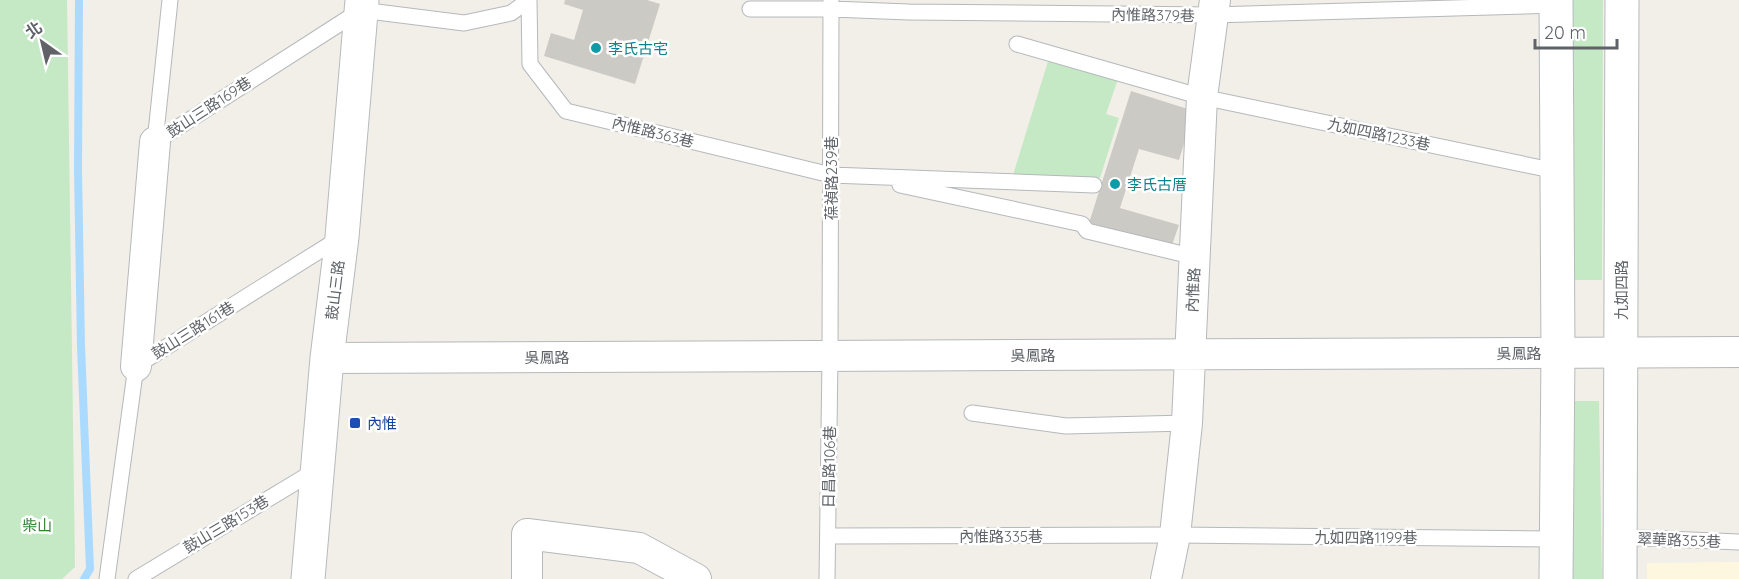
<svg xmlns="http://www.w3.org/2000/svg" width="1739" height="579" font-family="Quicksand,'Noto Sans TC',sans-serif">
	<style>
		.commercial { fill: #fef7e0 }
		.green { fill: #c5e8c5 }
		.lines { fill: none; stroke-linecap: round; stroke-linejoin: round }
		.stream { stroke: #aadaff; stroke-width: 8 }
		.building { fill: #cccac5 }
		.lane-casing { stroke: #b5b8bc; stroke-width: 17 }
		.street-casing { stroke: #b5b8bc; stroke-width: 32 }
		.secondary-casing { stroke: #b6babf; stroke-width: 35 }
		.lane { stroke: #fff; stroke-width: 15 }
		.street { stroke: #fff; stroke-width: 30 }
		.secondary { stroke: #fff; stroke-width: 33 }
		.culture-dot { fill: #0f9aa8; stroke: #fff; stroke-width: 2 }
		.transit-dot { fill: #1a4fb4; stroke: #fff; stroke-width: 2 }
		.labels { text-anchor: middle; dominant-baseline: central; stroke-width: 5; stroke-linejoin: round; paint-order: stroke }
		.street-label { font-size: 15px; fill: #5f6368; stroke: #fff }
		.culture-label { font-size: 15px; fill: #0d838f; stroke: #fff; text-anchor: start }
		.transit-label { font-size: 15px; fill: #164399; stroke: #fff; text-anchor: start }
		.park-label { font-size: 15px; fill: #348238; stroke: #fff }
	</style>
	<rect width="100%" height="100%" fill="#f1efe8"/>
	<path class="commercial" d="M1739,562v17h-92v-16z"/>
	<path class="green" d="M0,0h67l8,567 -13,12h-62z
		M1569,0h34l-1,280h-33z
		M1049,58l69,21 -12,35 13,4 -19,60 -87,-3z
		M1564,401h35l3,178h-36z"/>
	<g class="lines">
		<path class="stream" d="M79,0l-1,169 3,177 9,223 -6,10"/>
	</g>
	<path class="building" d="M565,0h82l13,4 -25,80 -91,-28 7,-23 23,7 9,-30 -19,-6z
		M1131,91l63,20 -15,49 -40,-11 -19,59 59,17 -7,20 -83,-22z"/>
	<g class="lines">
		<g class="lane-casing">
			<path id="lane" d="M529,0l1,64 36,47 265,64 263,10
				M750,9h81l78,3 304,3 343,-10
				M1017,44l185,53 354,74
				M155,142l206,-132 103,13 47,-10 18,-13
				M155,142l15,-142
				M900,185l182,39 5,7 108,26
				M972,413l94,13 121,-3
				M828,536l347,-1 382,4
				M1619,537l120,5
				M107,579l29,-213 204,-128
				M136,579l180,-109
				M827,579l3,-223 1,-356"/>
		</g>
		<g class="street-casing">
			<path id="street" d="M327,358l1412,-6
				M136,366l19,-224
				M527,579v-45l112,14 57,31
				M1166,579l9,-44 12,-112 15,-326 13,-97"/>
		</g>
		<g class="secondary-casing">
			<path id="secondary" d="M1556,0l2,353 -2,226
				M308,579l19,-221 15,-121 20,-237
				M1620,579l2,-579"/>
		</g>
		<use href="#lane" class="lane"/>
		<use href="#street" class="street"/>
		<use href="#secondary" class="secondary"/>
	</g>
	<g class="culture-dot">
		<circle cx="596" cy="48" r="6"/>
		<circle cx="1115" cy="184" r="6"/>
	</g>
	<rect class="transit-dot" x="349" y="417" width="12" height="12" rx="3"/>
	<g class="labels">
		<g class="street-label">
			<text transform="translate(1153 15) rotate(1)">內惟路379巷</text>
			<text transform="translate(209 107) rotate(-33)">鼓山三路169巷</text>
			<text transform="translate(653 132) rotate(14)">內惟路363巷</text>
			<text transform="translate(1379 134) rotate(12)">九如四路1233巷</text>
			<text transform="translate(831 178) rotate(-90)">葆禎路239巷</text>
			<text transform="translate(335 290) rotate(-83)">鼓山三路</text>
			<text transform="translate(1193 290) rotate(-87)">內惟路</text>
			<text transform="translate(1621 290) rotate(-90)">九如四路</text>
			<text transform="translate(193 330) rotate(-32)">鼓山三路161巷</text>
			<text x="1519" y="353">吳鳳路</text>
			<text x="1033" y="355">吳鳳路</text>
			<text x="547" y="357">吳鳳路</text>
			<text transform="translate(829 467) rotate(-89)">日昌路106巷</text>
			<text transform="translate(226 524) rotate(-31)">鼓山三路153巷</text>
			<text x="1001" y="536">內惟路335巷</text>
			<text x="1366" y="537">九如四路1199巷</text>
			<text transform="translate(1679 540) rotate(2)">翠華路353巷</text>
		</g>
		<g class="culture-label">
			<text x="608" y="48">李氏古宅</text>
			<text x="1127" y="184">李氏古厝</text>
		</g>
		<g class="transit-label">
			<text x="367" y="423">內惟</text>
		</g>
		<g class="park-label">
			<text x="37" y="525">柴山</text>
		</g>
	</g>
	<g transform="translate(42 42) rotate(326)" stroke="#ffffff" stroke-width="4.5" paint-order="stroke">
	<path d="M0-4.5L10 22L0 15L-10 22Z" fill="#5f6368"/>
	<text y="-9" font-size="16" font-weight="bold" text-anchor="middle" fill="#5f6368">北</text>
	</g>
	<path d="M1535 39v9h82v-9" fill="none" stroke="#5f6368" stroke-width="3"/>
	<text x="1544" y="39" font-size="18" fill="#5f6368" stroke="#ffffff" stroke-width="4.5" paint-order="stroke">20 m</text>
</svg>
